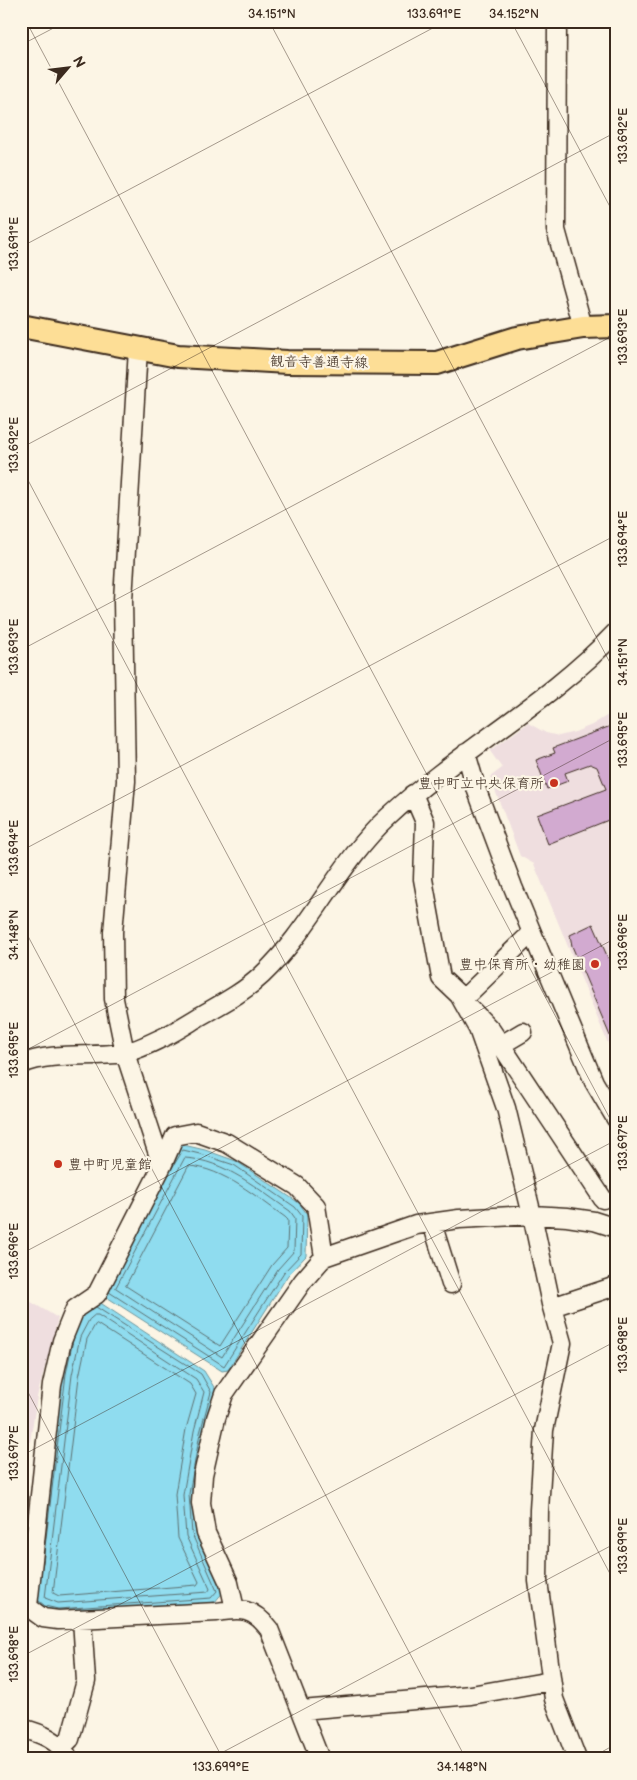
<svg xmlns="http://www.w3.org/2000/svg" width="637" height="1780" font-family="'Balsamiq Sans','Klee One',sans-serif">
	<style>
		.built { fill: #efdedf }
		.water { fill: #8fdcef; stroke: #6d959b }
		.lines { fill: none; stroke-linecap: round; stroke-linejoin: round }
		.shore { stroke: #5d7172; stroke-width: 1 }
		.building { fill: #d2aad0; stroke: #3b2a1e }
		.minor-casing { stroke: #3b2a1e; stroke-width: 21 }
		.major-casing { stroke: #3b2a1e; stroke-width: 26 }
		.minor { stroke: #fcf5e5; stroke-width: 18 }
		.major { stroke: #fdde96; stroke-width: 22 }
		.ticks { fill: none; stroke: #3b2a1e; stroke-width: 1; stroke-opacity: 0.45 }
		.poi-dot { fill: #c8321e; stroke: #fcf5e5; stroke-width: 2 }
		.labels { text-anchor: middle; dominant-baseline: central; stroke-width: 4.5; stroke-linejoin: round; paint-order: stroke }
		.street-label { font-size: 14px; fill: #3b2a1e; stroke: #fcf5e5 }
		.poi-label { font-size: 14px; fill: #3b2a1e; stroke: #fcf5e5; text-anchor: end }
		.neatline { fill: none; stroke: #3b2a1e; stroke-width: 2 }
		.ticks-label { font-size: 12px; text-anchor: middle; fill: #3b2a1e }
	</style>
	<rect width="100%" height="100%" fill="#fcf5e5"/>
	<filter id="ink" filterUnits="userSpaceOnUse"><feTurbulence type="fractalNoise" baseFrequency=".02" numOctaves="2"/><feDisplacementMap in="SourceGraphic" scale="10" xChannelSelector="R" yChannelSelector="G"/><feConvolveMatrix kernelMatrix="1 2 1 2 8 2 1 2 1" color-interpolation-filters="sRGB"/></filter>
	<g filter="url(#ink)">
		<path class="built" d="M616,706v357l-82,-199 -14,-8 -30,-79 12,-9 -12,-17 38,-28 18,10 13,3 16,-4 17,-7 16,-10z
			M21,1296l37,22 -21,79 -16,103z"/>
		<path class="water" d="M179,1144l26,6 31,11 63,42 8,11 -1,42 -18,19 -60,95 -6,1 -117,-75z
			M96,1300l108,71 13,21 -23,102 2,39 28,58 -10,12 -157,12 -14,-5 -10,-7 28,-230 19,-60z"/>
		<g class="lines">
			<path class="shore" d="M185,1158c40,2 74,32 105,53l5,7 -1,33 -16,18 -56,88 -106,-69z
				M189,1166c34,2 69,32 96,51l3,3 -1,28 -15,17 -52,81 -94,-60z
				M109,1292l115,74 60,-94 17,-18 1,-38 -7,-9 -61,-42 -30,-10 -21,-5 -11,18
				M95,1315h3l98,64 8,13 -10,39 -11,64 3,41 24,53 -2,3 -150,11 -13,-5 27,-223 8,-38 9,-17z
				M97,1324l93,60 6,10 -10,35 -11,65 3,44 21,44 -2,3 -138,11 -6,-3 26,-216 8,-38 8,-14z
				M43,1563l23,-189 7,-34
				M39,1601l6,5 13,3 153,-11 6,-7 -25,-57 -3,-40 11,-61 11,-41 -10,-18 -105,-67"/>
		</g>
		<path class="building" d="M616,724v93l-68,27 -11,-29 69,-26 -9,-22 -7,-3 -25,9 3,8 -21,8 -11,-29 19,-7 -2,-5z
			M593,924l23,52v74l-44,-104 -2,-11z"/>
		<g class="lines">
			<g class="minor-casing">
				<path id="minor" d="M557,21l-1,209 27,97
					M138,349l-15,251 3,181 -13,151 1,67 11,54 37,113
					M466,753l11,38 36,96 81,195 22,37
					M413,794l12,28 -2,57 18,99 18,17 19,34 28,79 26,107 19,89 11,39 -18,87 -5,80 -1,71 16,118 23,60
					M525,939l-63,61 29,30 112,169
					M501,1045l22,-13
					M21,1064c33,-13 68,-6 102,-11 14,-2 30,-11 43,-17 12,-6 24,-14 36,-21 21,-12 42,-23 60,-40 49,-46 77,-113 126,-158 71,-66 161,-114 228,-185
					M432,1223l19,61
					M552,1307l64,-21
					M21,1602l22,16 15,2 159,-8c25,-4 36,-4 52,17l51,130
					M28,1606l24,-221 10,-44 13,-32 22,-15 65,-128 13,-30 21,-4 31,11 70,43 19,20 8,51
					M235,1609l-6,-26 -23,-50 -5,-30 2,-28 13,-57 8,-24 79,-113 21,-24 92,-32 43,-6 73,-4 35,2 27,4 22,7
					M302,1710l169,-15 80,-14
					M21,1728c19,5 39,12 48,31
					M61,1748l9,-9 16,-58 -4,-62"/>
			</g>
			<g class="major-casing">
				<path id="major" d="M21,326l157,30 109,6 150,1 80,-25 66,-11 33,-1"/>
			</g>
			<use href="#minor" class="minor"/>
			<use href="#major" class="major"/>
		</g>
	</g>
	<path class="ticks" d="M26,21l590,1109M269,21l347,653M511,21l105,197M21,45l46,-24M21,247l425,-226M21,448l595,-316M21,467l595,1118M21,650l595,-316M21,851l595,-316M21,923l445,836M21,1053l595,-316M21,1254l595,-316M21,1379l202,380M21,1456l595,-316M21,1657l595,-316M210,1759l406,-216M589,1759l27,-15"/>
	<g class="poi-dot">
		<circle cx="554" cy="783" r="5"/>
		<circle cx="595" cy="964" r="5"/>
		<circle cx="58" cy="1164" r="5"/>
	</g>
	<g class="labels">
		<g class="street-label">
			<text transform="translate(319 362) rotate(1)">観音寺善通寺線</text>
		</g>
		<g class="poi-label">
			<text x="544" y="783">豊中町立中央保育所</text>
			<text x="585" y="964">豊中保育所・幼稚園</text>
			<text x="68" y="1164" text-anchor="start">豊中町児童館</text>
		</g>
	</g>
	<rect width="637" height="1780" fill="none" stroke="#fcf5e5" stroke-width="55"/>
	<g transform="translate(68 68) rotate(62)" stroke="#fcf5e5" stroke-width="4" paint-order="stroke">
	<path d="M0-4L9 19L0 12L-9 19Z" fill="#3b2a1e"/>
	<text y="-8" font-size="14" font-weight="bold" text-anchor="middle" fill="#3b2a1e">N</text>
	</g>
	<rect x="28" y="28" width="582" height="1724" class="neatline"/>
	<g class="ticks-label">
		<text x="272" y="18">34.151°N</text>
		<text x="434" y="18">133.691°E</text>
		<text x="514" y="18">34.152°N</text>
		<text transform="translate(623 136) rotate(-90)" y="4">133.692°E</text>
		<text transform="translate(14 244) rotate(-90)" y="4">133.691°E</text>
		<text transform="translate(623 337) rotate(-90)" y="4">133.693°E</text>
		<text transform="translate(14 445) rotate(-90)" y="4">133.692°E</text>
		<text transform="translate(623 539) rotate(-90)" y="4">133.694°E</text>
		<text transform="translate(14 647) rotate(-90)" y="4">133.693°E</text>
		<text transform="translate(623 662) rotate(-90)" y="4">34.151°N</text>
		<text transform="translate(623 740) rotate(-90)" y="4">133.695°E</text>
		<text transform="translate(14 848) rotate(-90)" y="4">133.694°E</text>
		<text transform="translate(14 935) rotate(-90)" y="4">34.148°N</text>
		<text transform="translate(623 942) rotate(-90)" y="4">133.696°E</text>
		<text transform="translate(14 1050) rotate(-90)" y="4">133.695°E</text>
		<text transform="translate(623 1143) rotate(-90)" y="4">133.697°E</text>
		<text transform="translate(14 1251) rotate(-90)" y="4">133.696°E</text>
		<text transform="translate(623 1345) rotate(-90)" y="4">133.698°E</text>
		<text transform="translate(14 1453) rotate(-90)" y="4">133.697°E</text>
		<text transform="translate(623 1546) rotate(-90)" y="4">133.699°E</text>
		<text transform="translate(14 1654) rotate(-90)" y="4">133.698°E</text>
		<text x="221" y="1771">133.699°E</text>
		<text x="462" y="1771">34.148°N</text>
	</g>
</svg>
